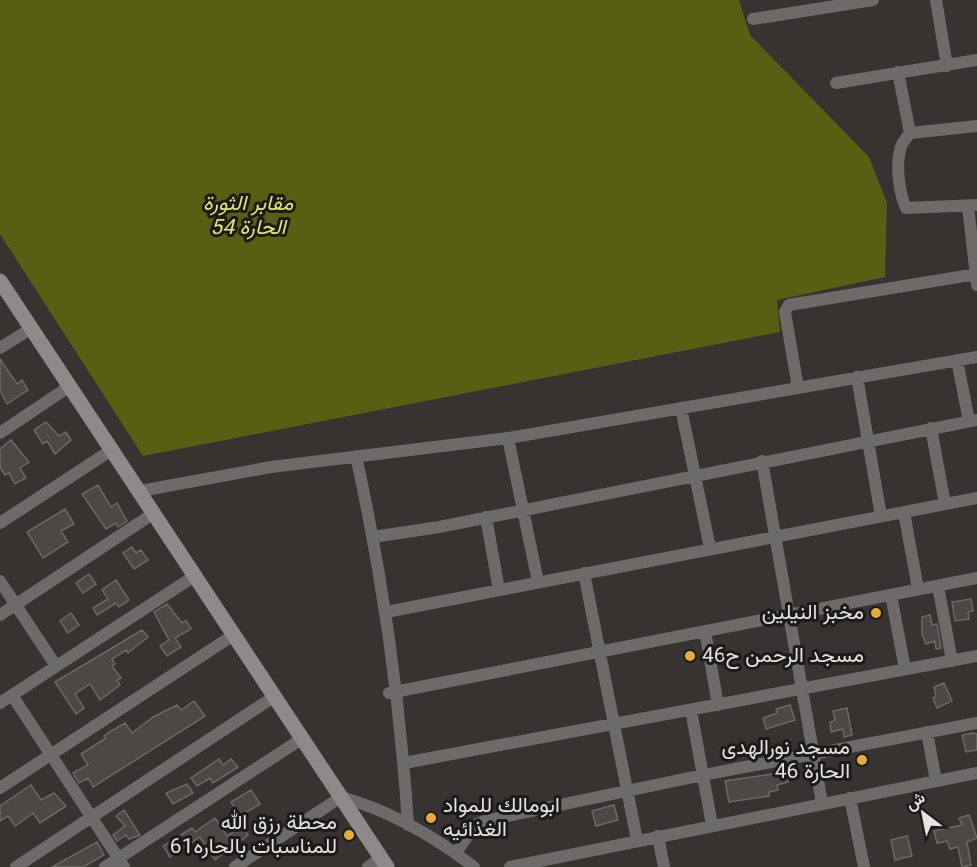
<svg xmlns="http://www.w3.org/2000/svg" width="977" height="867" font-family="Georgia,Vazirmatn,serif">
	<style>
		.green { fill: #595f12 }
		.building { fill: #4c4846; stroke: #6c6866; stroke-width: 1.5 }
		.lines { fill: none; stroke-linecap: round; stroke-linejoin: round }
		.street { stroke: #6d6b6a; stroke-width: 12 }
		.secondary { stroke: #8d8a89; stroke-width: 15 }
		.poi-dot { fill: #e7ac37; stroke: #1c1b1a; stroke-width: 2 }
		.labels { text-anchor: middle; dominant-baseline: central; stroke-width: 6; stroke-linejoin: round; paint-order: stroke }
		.park-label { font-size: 21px; font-style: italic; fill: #dce874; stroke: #1c1b1a }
		.poi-label { font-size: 21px; fill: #e5e3e1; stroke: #1c1b1a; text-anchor: end }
	</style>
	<rect width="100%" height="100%" fill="#363330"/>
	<path class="green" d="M0,0h739l11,35 119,122 18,46 -2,74 -108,23 3,32 -637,124 -143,-222z"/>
	<path class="building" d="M0,359l17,25 5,-4 6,10 -21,14 -7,-14z
		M46,422l13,14 7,-4 5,8 -16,14 -8,-13 -4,3 -9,-14z
		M11,440l18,22 -9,6 6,10 -11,6 -6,-11 -4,2 -5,-8v-18z
		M98,485l13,22 6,-4 10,18 -9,6 -2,-4 -10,6 -24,-35z
		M65,509l9,15 -13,7 7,11 -25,16 -16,-26z
		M132,547l4,6 5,-3 7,10 -14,9 -11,-16z
		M89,574l7,10 -13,9 -7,-10z
		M116,580l13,20 -10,7 -3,-4 -19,12 -4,-7 15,-9 -6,-9z
		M971,599l2,12 -5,1 1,7 -14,2 -3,-19z
		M167,604l15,19 4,-3 5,9 -16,9 6,9 -14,9 -7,-10 9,-6 -15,-28z
		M71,613l8,12 -11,8 -8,-12z
		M930,615l2,10 5,-1 4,24 -5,1 -1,-8 -9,3 -4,-10v-17z
		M142,630l6,7 -20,16 -2,-3 -14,9 3,5 -3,2 9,12 -4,2 3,5 -20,15 -10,-16 -15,10 9,14 -8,6 -21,-32z
		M944,683l8,18 -15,7 -4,-10 3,-1 -2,-10z
		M194,701l11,15 -112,71 -5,-9 -9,5 -6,-10 15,-8 -7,-11 25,-16 -2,-2 5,-4 16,-9 7,10 21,-16 24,-12 4,5z
		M790,705l5,15 -29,9 -3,-11 14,-5 -1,-4z
		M847,708l5,27 -8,2 -1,-8 -12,3 -1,-10 5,-1 -2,-10z
		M972,733l5,1v16l-11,2 -4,-17z
		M219,759l4,6 8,-6 7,8 -25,16 -3,-5 -13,8 -6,-8z
		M785,772l3,10 -11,3 1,5 -9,2v4l-40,6 -4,-21z
		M187,784l6,9 -20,11 -7,-11z
		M31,785l10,15 13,-7 12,13 -26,17 -7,-10 -18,13 -7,-10 -8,5v-15z
		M251,790l9,14 -20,12 -9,-14z
		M614,805l4,15 -22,6 -4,-15z
		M124,810l16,25 -11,4 -3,-4 -9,6 -4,-6 12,-9 -9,-10z
		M969,815l8,23 -10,4 4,23 -9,2 -4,-20 -8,2 -3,-8 -10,2 -3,-12 28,-6 -3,-7z
		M215,818l12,18 16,-10 5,9 -33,25 -15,-23 -30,20 -7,-11 29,-18 3,4z
		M907,836l5,20 -17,4 -4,-20z
		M97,842l7,13 -21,12h-31z"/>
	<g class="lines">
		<path class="street" d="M936,0l11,66
			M753,19l120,-19
			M898,72l12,61 67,-7
			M836,83l141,-23
			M910,133c-4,5 -9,11 -10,17 -4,16 -1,43 6,58l71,-3
			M968,206l9,79
			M0,348l32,-20
			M957,360l12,61
			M857,377l24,139
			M798,388l-13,-76 4,-7 188,-31
			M681,408l29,140
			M931,428l14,76
			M0,433l70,-47
			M508,438l30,144
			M356,456c27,122 44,244 52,369
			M762,461l60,342
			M140,491l131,-24 237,-29 469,-81
			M904,512l14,77
			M486,517l13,73
			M0,523l113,-74
			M373,537l66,-10 538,-107
			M584,573l53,267
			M0,581l56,85
			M938,586l14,75
			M891,595l14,74
			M386,612l591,-114
			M0,615l154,-102
			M705,631l13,74
			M389,693l588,-115
			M12,695l112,172
			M0,703l196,-128
			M691,710l21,115
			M927,732l9,49
			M404,763l573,-107
			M0,788l235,-154
			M850,798l14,69
			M658,836l6,31
			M456,853l19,-28 9,-4 219,-46 274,-52
			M16,867l259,-171
			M105,867l198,-129
			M235,867l106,-70c47,13 94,40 133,70
			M368,867l13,-9
			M510,867l467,-94"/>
		<path class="secondary" d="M0,281l387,586"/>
	</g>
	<g class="poi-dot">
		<circle cx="876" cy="613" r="6"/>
		<circle cx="690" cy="656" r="6"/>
		<circle cx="862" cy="760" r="6"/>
		<circle cx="431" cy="818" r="6"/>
		<circle cx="349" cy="835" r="6"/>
	</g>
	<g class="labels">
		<g class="park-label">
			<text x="248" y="204">مقابر الثورة<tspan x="248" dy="24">الحارة 54</tspan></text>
		</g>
		<g class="poi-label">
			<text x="864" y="613">مخبز النيلين</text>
			<text x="702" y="656" text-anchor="start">مسجد الرحمن ح46</text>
			<text x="850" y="748">مسجد نورالهدى<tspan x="850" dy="24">الحارة 46</tspan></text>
			<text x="443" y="806" text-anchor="start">ابومالك للمواد<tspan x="443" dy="24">الغذائيه</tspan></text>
			<text x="337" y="823">محطة رزق الله<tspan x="337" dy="24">للمناسبات بالحاره61</tspan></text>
		</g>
	</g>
	<g transform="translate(923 813) rotate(328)" stroke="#1c1b1a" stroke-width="4.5" paint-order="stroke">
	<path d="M0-4.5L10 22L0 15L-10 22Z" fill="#e5e3e1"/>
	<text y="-9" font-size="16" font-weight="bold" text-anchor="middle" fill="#e5e3e1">ش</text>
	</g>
</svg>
